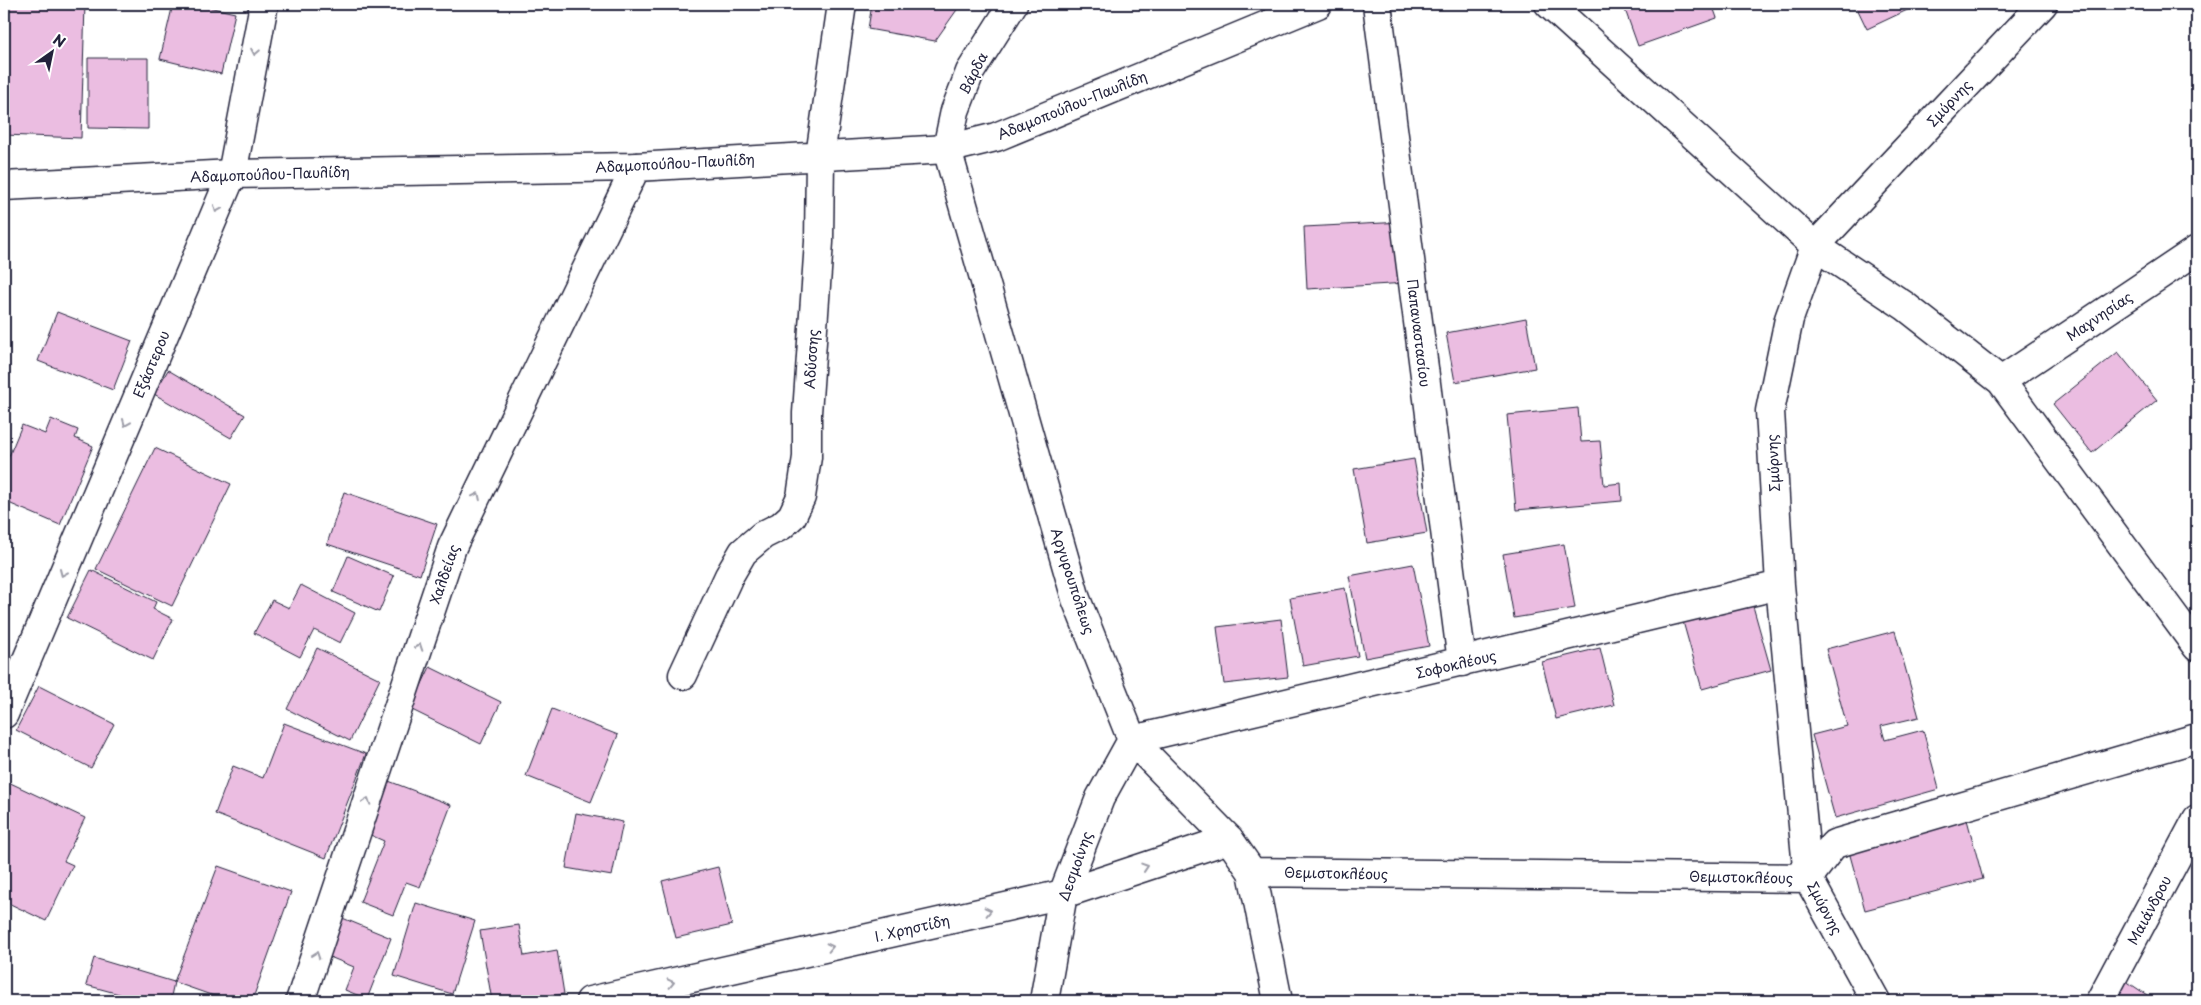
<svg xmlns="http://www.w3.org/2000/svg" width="2201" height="1005" font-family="'Playpen Sans',sans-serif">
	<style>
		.building { fill: #ebbde1; stroke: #22223b }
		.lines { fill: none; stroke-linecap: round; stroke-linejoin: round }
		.minor-casing { stroke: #22223b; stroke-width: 31 }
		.tertiary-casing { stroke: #22223b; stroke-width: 31 }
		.minor { stroke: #fff; stroke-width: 28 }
		.tertiary { stroke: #fff; stroke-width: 28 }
		.oneway { stroke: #9c9ca7 }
		.labels { text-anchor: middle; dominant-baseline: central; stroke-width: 4; stroke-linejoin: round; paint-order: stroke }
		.street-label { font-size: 14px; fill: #22223b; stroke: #fff }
	</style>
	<rect width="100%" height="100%" fill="#fff"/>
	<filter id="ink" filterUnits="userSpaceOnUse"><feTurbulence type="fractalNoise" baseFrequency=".02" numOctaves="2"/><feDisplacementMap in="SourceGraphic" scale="10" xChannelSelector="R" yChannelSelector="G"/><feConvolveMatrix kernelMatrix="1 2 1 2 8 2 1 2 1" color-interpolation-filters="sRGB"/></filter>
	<g filter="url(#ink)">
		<path class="building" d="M4,4h81l-4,134 -77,-3z
			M173,4h22l40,9 -14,61 -61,-15z
			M872,4h89l-26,37 -67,-12z
			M1623,4h89l5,14 -79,28z
			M1855,4h65l-53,25z
			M88,58h60v71l-60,-1z
			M1403,222l4,61 -100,6 -3,-62z
			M57,312l75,29 -19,49 -75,-29z
			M1526,318l9,50 -80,14 -9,-49z
			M2118,352l39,48 -65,53 -39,-49z
			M168,370l77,45 -14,23 -77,-44z
			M1578,408l3,34 19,-1 4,44 17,-2 1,18 -106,9 -9,-95z
			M51,419l27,11 -3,8 18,8 -33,79 -56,-24v-33l18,-43 23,9z
			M155,448l76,36 -59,122 -76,-37z
			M1414,459l13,74 -60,10 -13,-74z
			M344,492l93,32 -17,51 -93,-31z
			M1564,544l11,64 -61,10 -11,-64z
			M348,556l46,20 -15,36 -46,-20z
			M1413,564l16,82 -64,12 -16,-82z
			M91,570l65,32 -3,7 20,10 -20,41 -86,-42z
			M301,585l54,28 -15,30 -26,-13 -14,27 -46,-24 18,-33 17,8z
			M1345,588l13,68 -55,10 -13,-68z
			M1751,599l20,71 -69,19 -20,-71z
			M1281,619l7,58 -64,7 -7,-57z
			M1895,631l24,86 -38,9 4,14 38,-10 16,59 -104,29 -23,-83 35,-9 -21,-77z
			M317,648l63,31 -30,62 -63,-32z
			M1600,648l14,57 -58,14 -14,-57z
			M430,667l71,35 -20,42 -71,-35z
			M39,686l75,38 -23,44 -75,-38z
			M552,709l66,26 -27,67 -65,-26z
			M284,723l82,31 -40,104 -111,-44 18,-48 30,12z
			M4,780l81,38 -21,43 9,4 -27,56 -42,-20z
			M386,780l65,25 -31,82 -14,-5 -13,33 -33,-13 24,-61 -18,-8z
			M576,813l47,9 -11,54 -46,-8z
			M1966,816l17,63 -118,31 -17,-62z
			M218,866l73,26 -39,109h-24l-54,-19z
			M718,867l14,58 -56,13 -14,-57z
			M416,903l59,18 -23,73 -58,-18z
			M340,917l51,21 -24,61 -22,-9 9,-23 -29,-12z
			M519,925l5,31 33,-6 7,44 -44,7h-28l-12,-70z
			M94,958l80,24 -4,19h-25l-59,-16z
			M2126,981l30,20h-44z
			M674,994l2,7h-33z"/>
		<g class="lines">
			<g class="minor-casing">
				<path id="minor" d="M1013,4l-43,68 -15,39 -8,38 129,450 56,141 97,99 23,33 26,129
					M1377,4l85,658
					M1549,4l266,242 90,60 96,75 196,266
					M2001,381l196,-131
					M683,675l46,-99 14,-24 20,-17 18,-9 11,-10 9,-19 6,-40v-44l12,-171 1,-86
					M4,714l228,-540 32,-170
					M1252,872l556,6 26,-34 363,-106
					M300,1001l152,-454 184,-380
					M1044,1001l19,-107 37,-96 32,-58 648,-155
					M1876,1001l-68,-123 -28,-293 -10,-174 19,-92 26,-73 228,-242
					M2100,1001l97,-182"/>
			</g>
			<g class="tertiary-casing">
				<path id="tertiary" d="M820,156l22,-152
					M4,186l228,-12 404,-7 311,-18 49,-12 322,-133
					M590,1001l473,-107 166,-55"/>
			</g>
			<use href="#minor" class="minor"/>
			<use href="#tertiary" class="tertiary"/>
		</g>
		<defs><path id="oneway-chevron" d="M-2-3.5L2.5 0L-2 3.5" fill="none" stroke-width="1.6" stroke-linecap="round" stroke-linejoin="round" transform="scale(1.25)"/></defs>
		<g class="oneway">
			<use href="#oneway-chevron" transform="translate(255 52) rotate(101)"/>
			<use href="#oneway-chevron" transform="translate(217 209) rotate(113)"/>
			<use href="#oneway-chevron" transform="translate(126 423) rotate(113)"/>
			<use href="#oneway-chevron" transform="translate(477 496) rotate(-64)"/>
			<use href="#oneway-chevron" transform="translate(63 573) rotate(113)"/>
			<use href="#oneway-chevron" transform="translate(419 647) rotate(-71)"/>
			<use href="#oneway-chevron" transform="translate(367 801) rotate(-71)"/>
			<use href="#oneway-chevron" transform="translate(1145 867) rotate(-18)"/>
			<use href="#oneway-chevron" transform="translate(988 911) rotate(-13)"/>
			<use href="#oneway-chevron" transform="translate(830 947) rotate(-13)"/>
			<use href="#oneway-chevron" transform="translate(316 955) rotate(-71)"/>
			<use href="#oneway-chevron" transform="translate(671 983) rotate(-13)"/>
		</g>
	</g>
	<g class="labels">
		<g class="street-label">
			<text transform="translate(973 73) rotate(-63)">Βάρδα</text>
			<text transform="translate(1949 103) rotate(-47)">Σμύρνης</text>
			<text transform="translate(1072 105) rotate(-22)">Αδαμοπούλου-Παυλίδη</text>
			<text transform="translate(675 163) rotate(-3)">Αδαμοπούλου-Παυλίδη</text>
			<text transform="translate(270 174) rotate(-2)">Αδαμοπούλου-Παυλίδη</text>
			<text transform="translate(2099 316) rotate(-34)">Μαγνησίας</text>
			<text transform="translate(1419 333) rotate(83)">Παπαναστασίου</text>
			<text transform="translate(811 359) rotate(-86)">Αδύσσης</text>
			<text transform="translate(151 364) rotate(-67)">Εξάστερου</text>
			<text transform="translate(1773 463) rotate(-93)">Σμύρνης</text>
			<text transform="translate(444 574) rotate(-71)">Χαλδείας</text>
			<text transform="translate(1073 581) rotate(72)">Αργυρουπόλεως</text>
			<text transform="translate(1456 664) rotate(-13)">Σοφοκλέους</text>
			<text transform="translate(1075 866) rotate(-70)">Δεσμοίνης</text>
			<text transform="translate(1336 873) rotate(1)">Θεμιστοκλέους</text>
			<text transform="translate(1741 877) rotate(1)">Θεμιστοκλέους</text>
			<text transform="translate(1825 908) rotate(62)">Σμύρνης</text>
			<text transform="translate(2149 910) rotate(-62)">Μαιάνδρου</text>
			<text transform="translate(912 928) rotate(-13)">Ι. Χρηστίδη</text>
		</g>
	</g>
	<rect width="2201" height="1005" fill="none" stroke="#fff" stroke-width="20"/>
	<rect x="10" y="10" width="2181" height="985" fill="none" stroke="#22223b" stroke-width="2" filter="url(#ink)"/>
	<g transform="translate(52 52) rotate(33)" stroke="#ffffff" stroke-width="4" paint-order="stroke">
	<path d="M0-4L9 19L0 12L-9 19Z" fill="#22223b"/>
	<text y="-8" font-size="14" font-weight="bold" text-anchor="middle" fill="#22223b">N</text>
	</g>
</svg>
